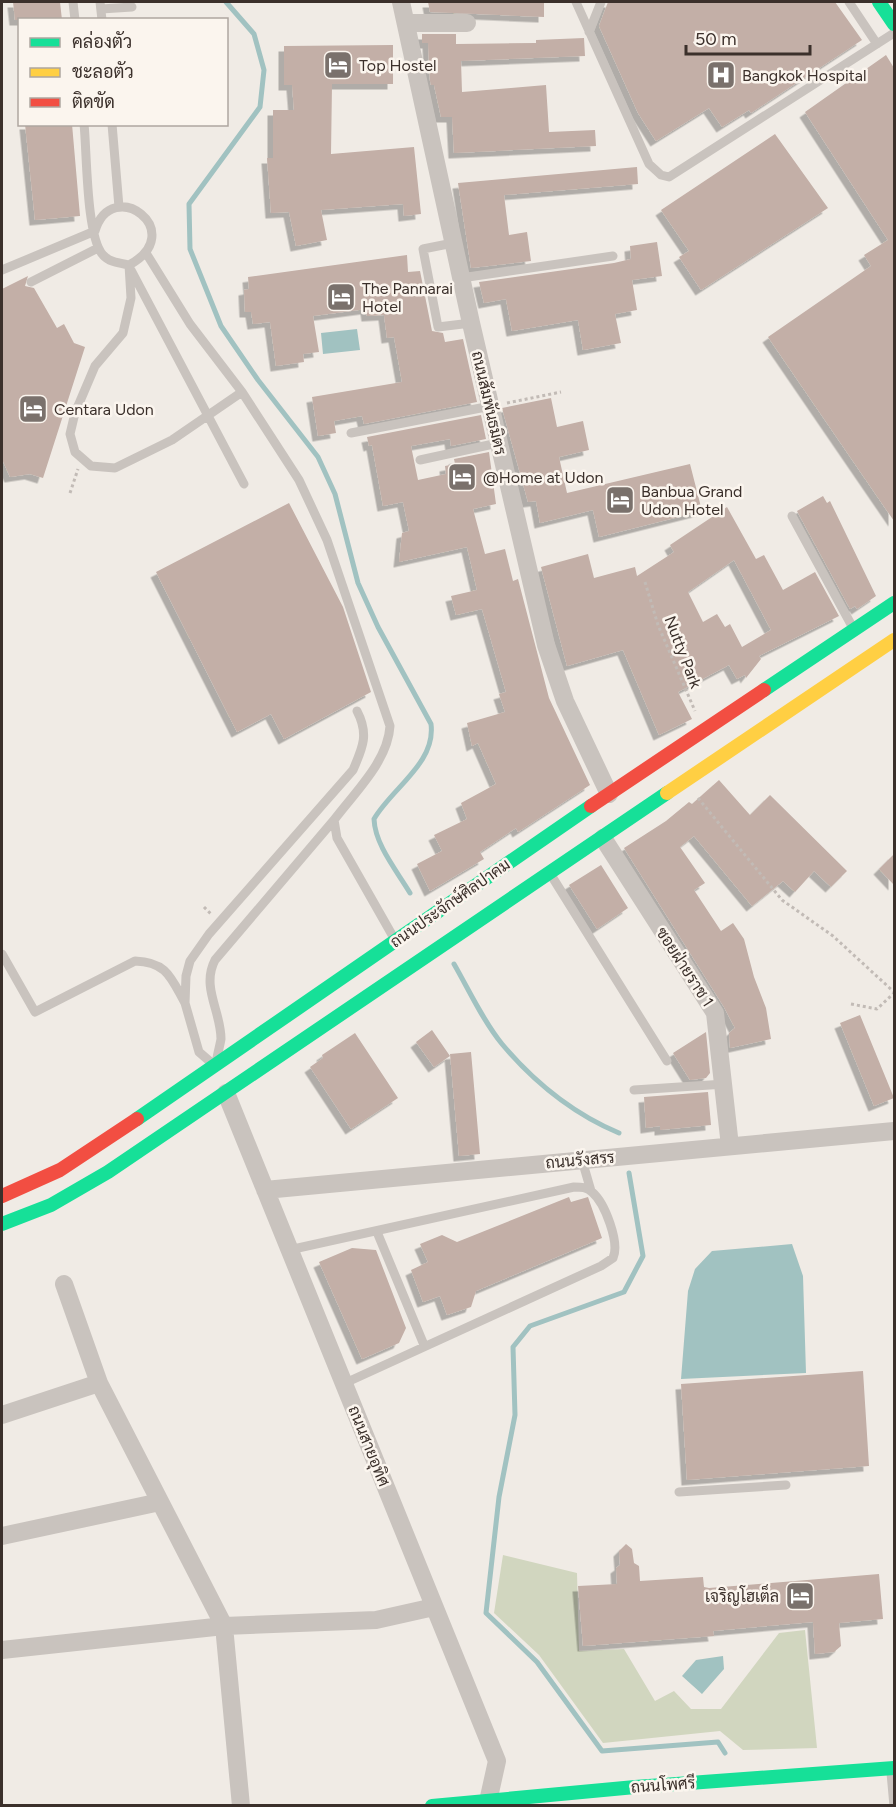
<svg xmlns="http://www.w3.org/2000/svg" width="896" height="1807" font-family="Figtree,Sarabun,sans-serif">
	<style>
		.green { fill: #d1d6bf }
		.water { fill: #a1c2c1 }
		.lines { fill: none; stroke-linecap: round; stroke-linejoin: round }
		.stream { stroke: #a1c2c1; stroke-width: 5 }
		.building { fill: #c3afa7; fill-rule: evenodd; filter: url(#shadow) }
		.path { stroke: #c2bbb6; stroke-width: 3; stroke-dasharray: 3 3; stroke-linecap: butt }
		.lane { stroke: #c9c3be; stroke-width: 9 }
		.street { stroke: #c9c3be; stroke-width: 18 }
		.fast { stroke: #16e098; stroke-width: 14 }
		.slow { stroke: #ffcf43; stroke-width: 14 }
		.jam { stroke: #f24e42; stroke-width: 14 }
		.labels { text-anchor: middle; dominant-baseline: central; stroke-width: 5; stroke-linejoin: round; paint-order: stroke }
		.poi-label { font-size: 16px; fill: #3b302b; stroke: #fbf5ee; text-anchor: start }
		.street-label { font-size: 16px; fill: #3b302b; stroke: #fbf5ee }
	</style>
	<defs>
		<filter id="shadow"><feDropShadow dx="-5.5" dy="5.5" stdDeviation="0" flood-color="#0004"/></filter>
	</defs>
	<rect width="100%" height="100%" fill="#f0ebe5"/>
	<path class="green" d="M503,1555l74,18 2,78 45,-2 31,52 19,-10 17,18h30l58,-76 26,-3 12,118 -74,2 -23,-19 -117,12 -64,-88 -45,-42z"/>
	<path class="water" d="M357,329l3,21 -37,4 -2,-21z
		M792,1244l11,32 3,97 -125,6 7,-88 7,-22 17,-18z
		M723,1656l1,13 -22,25 -20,-18 14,-16z"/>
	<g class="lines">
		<path class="stream" d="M226,2l28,32 10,36 -4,37 -71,97 1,45 31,77 37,54 60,77 17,37 23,89 20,44 53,97c5,39 -39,64 -57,95 1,26 23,52 36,74
			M454,964c15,26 29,57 48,80 32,38 72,70 117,89
			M629,1173l14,83 -19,36 -94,34 -17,21 2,68 -16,82 -13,116 51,49 65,89 116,-9 7,11"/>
	</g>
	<path class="building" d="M13,2h47l2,18h-47z
		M428,2h116v15l-114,-5z
		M608,2h227l27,38 -111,73 -2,-3 -27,17 -13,-19 -53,33 -18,-28 -39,-87z
		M422,34h34v10l80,-1v-3l48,-2 1,18 -124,5 1,31 84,-7 3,47 46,-2 1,16 -142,7 -2,-36h-11l-7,-32h-3l-1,-4 -2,-38h-6z
		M393,45v39h-61l-1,70 83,-7 7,67 -17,2 -1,-12 -82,6 6,30 -31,6 -7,-34 -18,1 -4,-55h6v-48h21l-2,-25h-8v-39z
		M886,55l8,13v453l-126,-184 103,-71 -7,-11 24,-15 -83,-128z
		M25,124h47l8,92 -45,4z
		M775,134l53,74 -127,82 -22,-33 10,-6 -28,-41z
		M637,167l1,17 -134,11 5,40 18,-3 4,29 -60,7 -13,-85z
		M657,242l5,34 -30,4 5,30 -22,4 6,29 -38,7 -5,-30 -66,11 -6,-32 -22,4 -5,-21 135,-19 17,-4 -1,-13z
		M407,255l1,17 12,-1 12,60 11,2 2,9 18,-3 14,63 -113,22 -2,-8 -28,5 2,12 -18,3 -6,-39 90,-15 -8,-45 -7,1 -3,-23 -17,1 -1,-7 -53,7 6,36 -16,2 1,8 -28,4 -6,-44 -17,2 -2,-12h-6l-1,-22 5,-1 -1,-12z
		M28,276l-3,10 9,2 23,40 7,-4 10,19 11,4 -42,131 -13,-4 -20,3 -8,-18v-170z
		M551,398l6,29 26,-6 6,29 -30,7 8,36 123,-29 12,47 -103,26 -6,-27 -53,13 -4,-22 -8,1 -26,-94z
		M481,415l5,24 -35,7 -1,-7 -39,7 7,34 28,-6 -1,-8 10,-2 -1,-5 35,-7 7,52 -23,5 12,45 20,-5 8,32 5,-2 31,119 41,87 -72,47 -2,-4 -36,24 4,7 -54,32 -13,-27 25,-13 -8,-16 33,-16 -6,-16 35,-19 -18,-41 -6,3 -5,-23 38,-11 -6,-18 7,-2 -24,-83 -26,6 -5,-19 26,-6 -10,-43 -68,15 3,-29 7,-2 -6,-29 -20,4 -11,-61 -3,1 -2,-9z
		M823,496l4,7 3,-2 46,95 -19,13 -2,-3 -5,3 -53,-98z
		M289,503l54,104 28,85 -87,47 -13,-25 -34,18 -81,-160z
		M727,507l29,52 8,-4 19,35 32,-18 24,44 -80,40 2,3 -15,19 -1,-3 -8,4 -8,-14 -51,27 14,27 -33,16 -36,-85 -56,16 -26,-99 47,-13 6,24 41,-11 2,9 37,-24 -4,-7zM734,560l37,70 -29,17 -12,-23 -5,3 -8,-13 -14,8 -15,-30z
		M719,780l31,35 20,-20 77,76 -16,16 -17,-16 -19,21 -12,-11 -31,25 -58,-70 -14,11 25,36 -11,7 27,41 12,-8 11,16 10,38 12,31 5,31 -41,9 -1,-15 6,-5 -11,-21 -100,-159 42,-27 23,-19 3,2z
		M894,854v31l-15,-16z
		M601,865l27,43 -31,21 -28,-44z
		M860,1015l34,83 -20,8 -34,-83z
		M432,1030l18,26 -16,11 -18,-25z
		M706,1032l4,41 -4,5 -16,2 -17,-27z
		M355,1033l43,65 -47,31 -41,-62 13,-9 -1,-3z
		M471,1052l9,102 -21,2 -9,-102z
		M708,1092l3,33 -51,5v-4l-14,2 -2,-31z
		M569,1197l2,5 17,-5 14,41 -126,53 -5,16 -24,8 -7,-19 -17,6 -12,-32 17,-8 -8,-18 22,-9 15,7z
		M352,1248l24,2 30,78 -7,15 -37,16 -43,-97z
		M863,1371l6,95 -182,14 -6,-96z
		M626,1544l6,5 2,14 5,3 1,15 63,-4 1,10 5,1 170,-14 4,45 -44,4 2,23 -7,6 -19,2 -2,-32 -100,9 1,5 -131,10 -5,-60 39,-2 -1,-16 4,-3 -1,-14z"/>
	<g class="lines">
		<path class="path" d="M507,403l54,-11
			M70,493l8,-24
			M645,582l13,43 37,86
			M698,798l84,102 51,36 61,56
			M204,907l8,8
			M851,1004l26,5 17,-16"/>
		<path class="lane" d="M73,2l2,18
			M100,2l2,18
			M576,2l73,162 12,11 8,2 225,-144
			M849,2l28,42
			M101,9l31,-2
			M589,32l12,-30
			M84,124c3,27 2,113 19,131 6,7 16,8 26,10 61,-33 -17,-91 -34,-34
			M112,124l7,83
			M453,243l-30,6 15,78 33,-4
			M146,253l44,71 52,68 57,88 28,60 63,186c-2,35 -35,66 -56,94l3,18 58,102
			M129,265l2,33 -8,35 -28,33 -20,47 -5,21 5,18 16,14 24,2 57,-28 70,-48
			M2,270l93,-39
			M131,270l113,214
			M461,278l152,-22
			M31,282l67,-34
			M351,433l140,-27
			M420,460l78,-17
			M792,516l61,112
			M551,875l116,186
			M2,954l33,58 100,-51c32,1 36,17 50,42
			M217,1058c1,-6 3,-13 4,-19 0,-28 -20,-52 -6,-79l119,-140
			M214,1065l-15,-13 -14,-49 1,-27 4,-15 19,-27 144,-164c10,-23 16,-36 4,-59
			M634,1090l91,-6
			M582,1160l9,31
			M377,1232l47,113
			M289,1250l285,-63c7,0 13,0 18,5 13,11 28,51 21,66l-12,8 -258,118
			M679,1492l107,-7
			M891,1773l3,33"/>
		<path class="street" d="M401,2l70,321 75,322 19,56 44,93
			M406,23h61
			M603,838l112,175 15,133
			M226,1093l271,668 -10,45
			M265,1190l629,-59
			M99,1383l125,243 17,180
			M2,1415l97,-32 -35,-99
			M2,1536l158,-34
			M2,1650l222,-24 152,-6 58,-13"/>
		<path class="fast" d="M879,2l15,22
			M764,690l130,-87
			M137,1119l454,-313
			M2,1224l49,-19 57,-33 559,-379
			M432,1806l203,-19 259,-19"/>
		<path class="slow" d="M667,793l227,-153"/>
		<path class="jam" d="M591,806l173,-116
			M2,1196l58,-26 77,-51"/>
	</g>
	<defs>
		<g id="hotel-square" transform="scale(1.5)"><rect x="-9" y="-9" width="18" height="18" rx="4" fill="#7a716c" stroke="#fbf5ee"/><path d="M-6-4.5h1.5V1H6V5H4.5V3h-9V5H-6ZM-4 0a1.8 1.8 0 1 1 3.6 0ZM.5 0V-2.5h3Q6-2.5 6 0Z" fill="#fff"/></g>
		<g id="hospital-square" transform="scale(1.5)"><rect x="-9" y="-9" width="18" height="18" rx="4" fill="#7a716c" stroke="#fbf5ee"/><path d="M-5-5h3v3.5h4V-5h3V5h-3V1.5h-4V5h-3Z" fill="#fff"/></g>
	</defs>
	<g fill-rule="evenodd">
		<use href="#hotel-square" x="338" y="65"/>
		<use href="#hospital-square" x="721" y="75"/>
		<use href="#hotel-square" x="341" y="297"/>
		<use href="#hotel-square" x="33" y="409"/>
		<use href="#hotel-square" x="462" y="477"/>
		<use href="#hotel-square" x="620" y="500"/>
		<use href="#hotel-square" x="800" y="1596"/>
	</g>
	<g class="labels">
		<g class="poi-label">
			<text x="359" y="65">Top Hostel</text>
			<text x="742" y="75">Bangkok Hospital</text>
			<text x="362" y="288">The Pannarai<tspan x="362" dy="18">Hotel</tspan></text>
			<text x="54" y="409">Centara Udon</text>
			<text x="483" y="477">@Home at Udon</text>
			<text x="641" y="491">Banbua Grand<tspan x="641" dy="18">Udon Hotel</tspan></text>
			<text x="779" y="1596" text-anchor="end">เจริญโฮเต็ล</text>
		</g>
		<g class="street-label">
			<text transform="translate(489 403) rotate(77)">ถนนสัมพันธมิตร</text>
			<text transform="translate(683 652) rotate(69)">Nutty Park</text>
			<text transform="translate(450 903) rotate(-35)">ถนนประจักษ์ศิลปาคม</text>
			<text transform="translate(685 967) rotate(57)">ซอยฝ่ายราช 1</text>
			<text transform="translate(580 1160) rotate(-5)">ถนนรังสรร</text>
			<text transform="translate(369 1446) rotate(68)">ถนนสายอุทิศ</text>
			<text transform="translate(663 1785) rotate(-4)">ถนนโพศรี</text>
		</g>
	</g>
	<rect width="896" height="1807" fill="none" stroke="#3b302b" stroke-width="6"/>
	<rect x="18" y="18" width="210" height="108" fill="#fbf5ee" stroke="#aea6a0" stroke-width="1.5"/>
	<rect x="30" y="38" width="30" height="9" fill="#16e098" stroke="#aea6a0" stroke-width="1.5"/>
	<text x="72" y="48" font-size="18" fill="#3b302b">คล่องตัว</text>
	<rect x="30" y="68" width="30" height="9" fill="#ffcf43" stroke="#aea6a0" stroke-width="1.5"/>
	<text x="72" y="78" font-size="18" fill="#3b302b">ชะลอตัว</text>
	<rect x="30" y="98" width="30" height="9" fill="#f24e42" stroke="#aea6a0" stroke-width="1.5"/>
	<text x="72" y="108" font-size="18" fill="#3b302b">ติดขัด</text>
	<path d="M686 45v9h124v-9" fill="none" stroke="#3b302b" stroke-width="3"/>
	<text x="695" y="45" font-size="18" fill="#3b302b" stroke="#fbf5ee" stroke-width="4.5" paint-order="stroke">50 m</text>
</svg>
